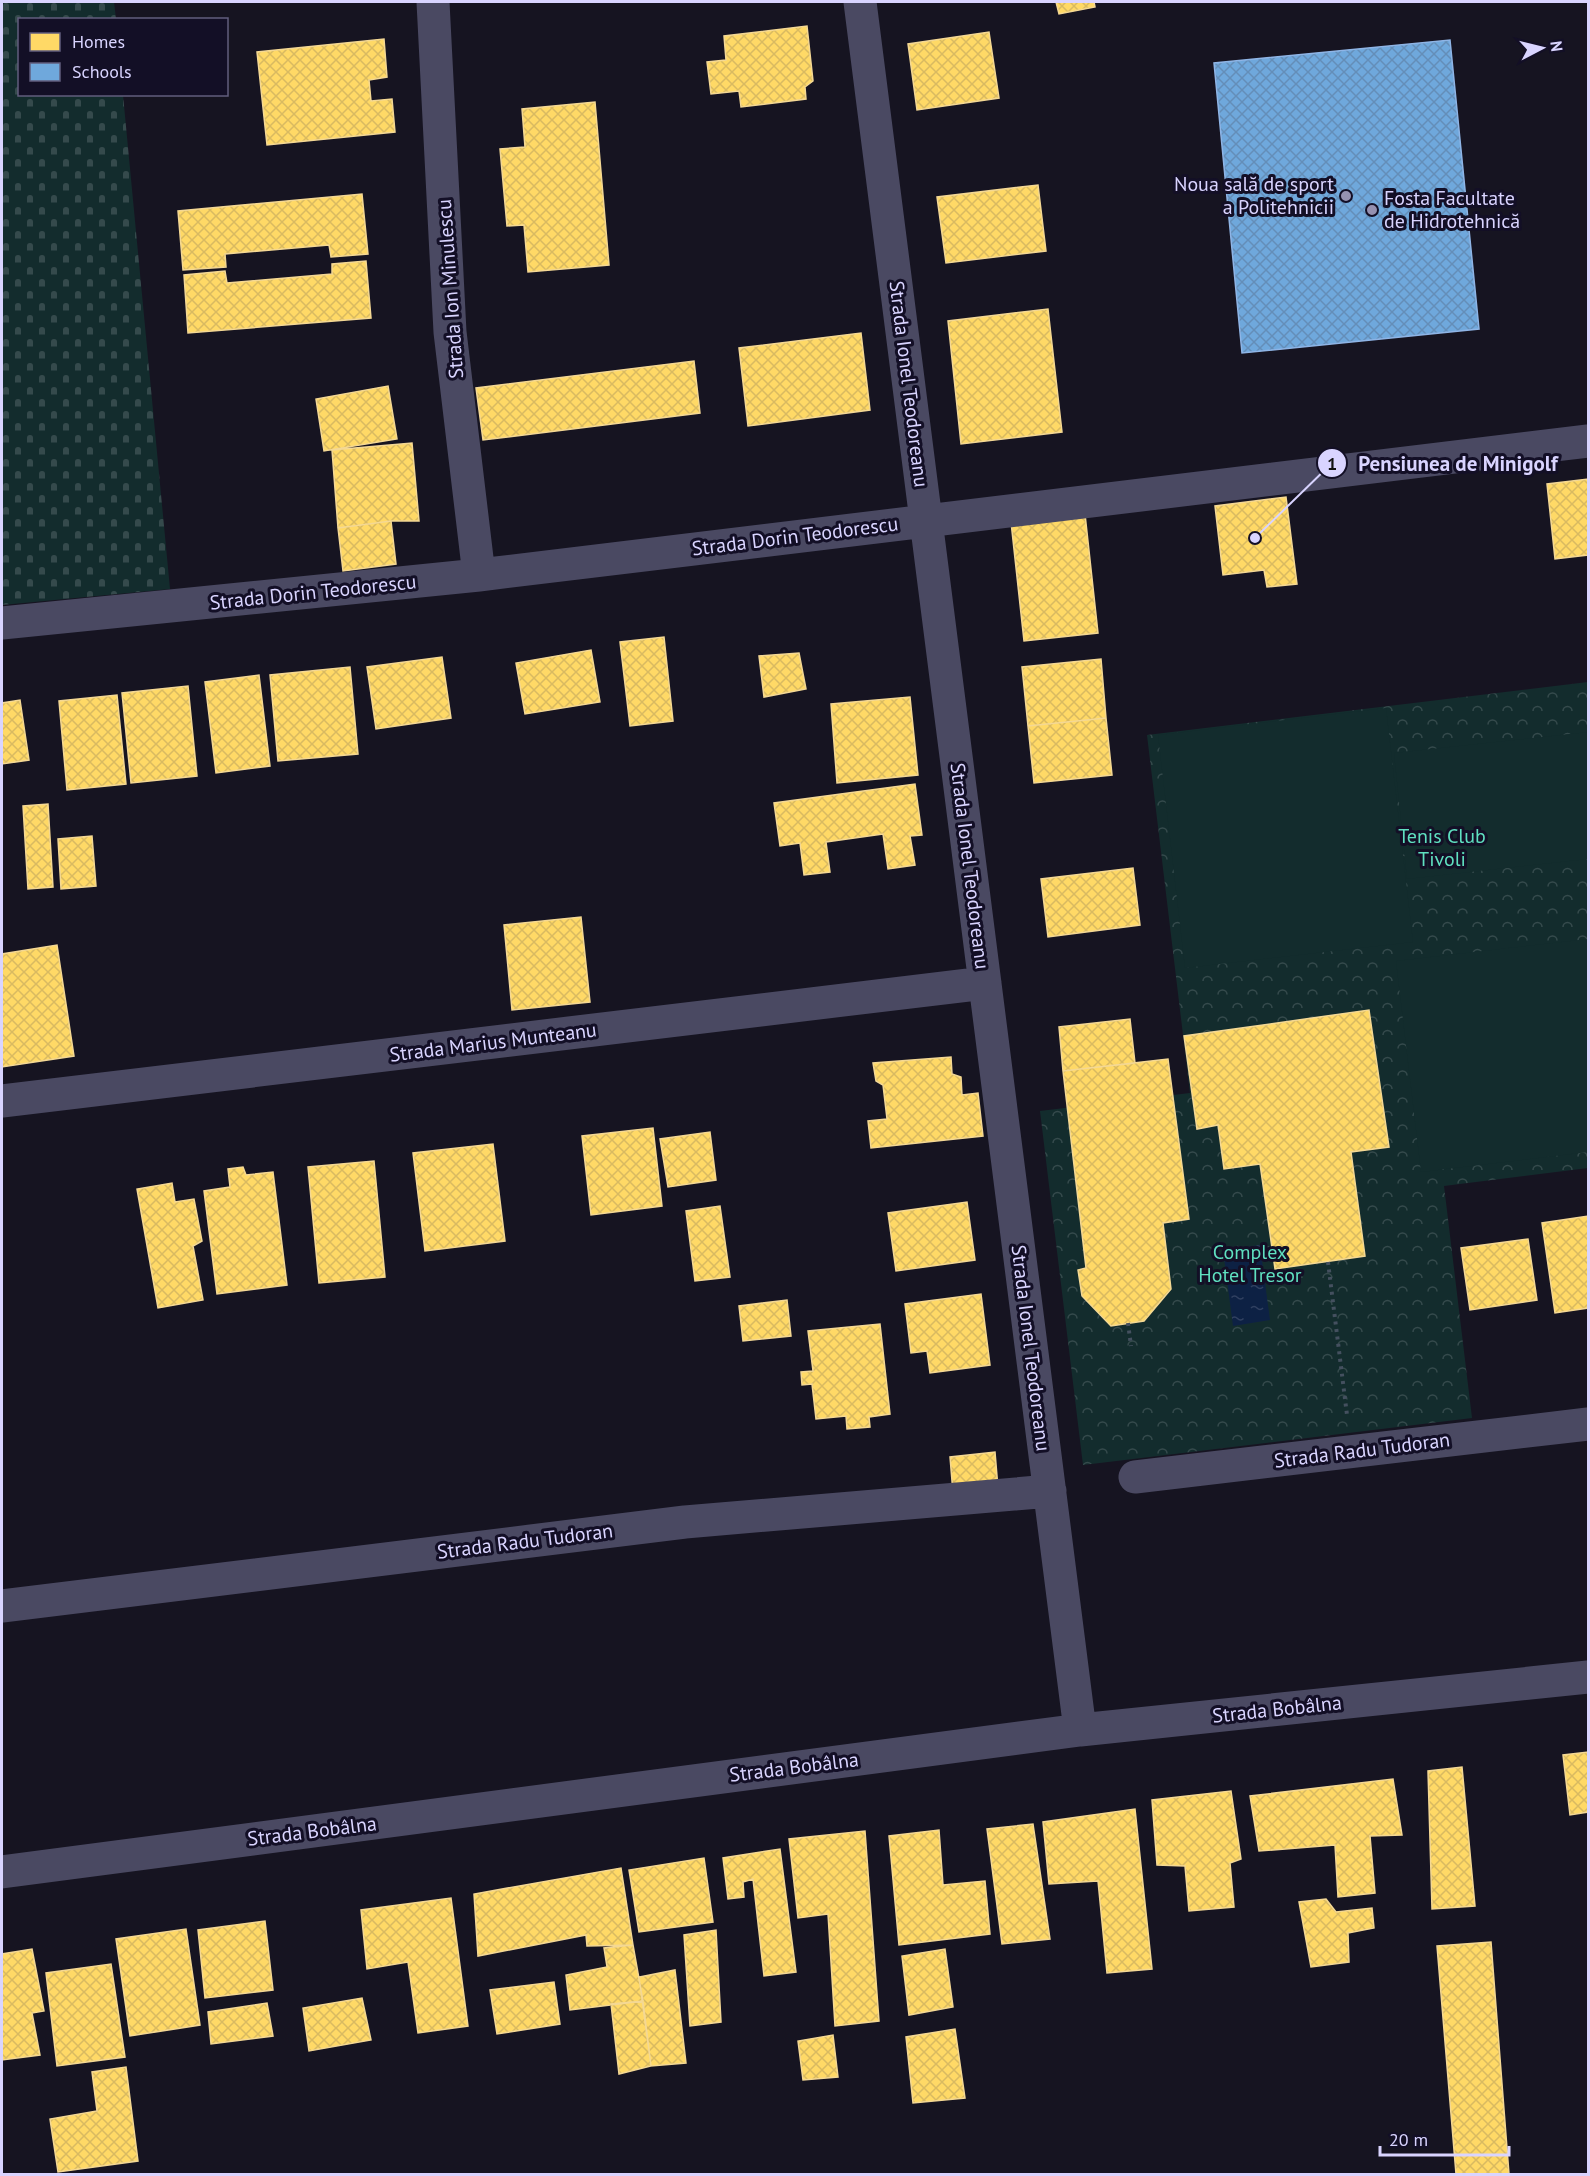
<svg xmlns="http://www.w3.org/2000/svg" width="1590" height="2176" font-family="'PT Sans',sans-serif">
	<style>
		.cemetery { fill: url(#cemetery-stones) }
		.park { fill: url(#park-crowns) }
		.pitch { fill: #132c2d }
		.water { fill: url(#water-ripples) }
		.homes { fill: url(#homes-cross-hatch); stroke: #f4d894; stroke-width: 1.5 }
		.schools { fill: url(#schools-cross-hatch); stroke: #8fb5e6; stroke-width: 1.5 }
		.lines { fill: none; stroke-linecap: round; stroke-linejoin: round }
		.path { stroke: #44505f; stroke-width: 4; stroke-dasharray: 3 4.5; stroke-linecap: butt }
		.minor { stroke: #4a4962; stroke-width: 33 }
		.poi-dot { fill: #9591b1; stroke: #130f26; stroke-width: 2 }
		.labels { text-anchor: middle; dominant-baseline: central; stroke-width: 6; stroke-linejoin: round; paint-order: stroke }
		.poi-label { font-size: 20px; fill: #d9d4ff; stroke: #130f26; text-anchor: end }
		.street-label { font-size: 20px; fill: #d9d4ff; stroke: #130f26 }
		.park-label { font-size: 20px; fill: #5fe0c0; stroke: #130f26 }
		.leader { fill: none; stroke: #d9d4ff; stroke-width: 2 }
		.callout-dot { fill: #d9d4ff; stroke: #130f26; stroke-width: 2 }
		.mark-label { font-size: 18px; text-anchor: middle; font-weight: bold; fill: #111 }
		.callout-label { font-size: 21px; text-anchor: middle; font-weight: bold; fill: #d9d4ff; stroke: #130f26; stroke-width: 6; stroke-linejoin: round; paint-order: stroke }
	</style>
	<defs>
		<pattern id="cemetery-stones" width="16" height="16" patternUnits="userSpaceOnUse" patternTransform="scale(1.5)"><rect width="16" height="16" fill="#132c2d"/><path d="M2 7V4a2 2 0 0 1 4 0v3zM10 15v-3a2 2 0 0 1 4 0v3z" fill="#354a4c"/></pattern>
		<pattern id="park-crowns" width="20" height="18" patternUnits="userSpaceOnUse" patternTransform="scale(1.5)"><rect width="20" height="18" fill="#132c2d"/><path d="M2 6a3 3 0 1 1 6 0M12 15a3 3 0 1 1 6 0" fill="none" stroke="#354a4c"/></pattern>
		<pattern id="water-ripples" width="26" height="14" patternUnits="userSpaceOnUse" patternTransform="scale(1.5)"><rect width="26" height="14" fill="#0d2144"/><path d="M2 4q2-2 4 0t4 0M15 11q2-2 4 0t4 0" fill="none" stroke="#304060"/></pattern>
		<pattern id="homes-cross-hatch" width="8" height="8" patternUnits="userSpaceOnUse" patternTransform="scale(1.5)"><rect width="8" height="8" fill="#ffd966"/><path d="M0 0l8 8M0 8l8-8" fill="none" stroke="#d9ba61"/></pattern>
		<pattern id="schools-cross-hatch" width="8" height="8" patternUnits="userSpaceOnUse" patternTransform="scale(1.5)"><rect width="8" height="8" fill="#6fa8dc"/><path d="M0 0l8 8M0 8l8-8" fill="none" stroke="#648eb8"/></pattern>
	</defs>
	<rect width="100%" height="100%" fill="#161421"/>
	<path class="cemetery" d="M2,2h112l2,17 -96,1v74l103,1 47,494 -168,16z"/>
	<path class="park" d="M1588,682v486l-144,18 28,232 -389,47 -43,-354 150,-18 -43,-358z"/>
	<path class="pitch" d="M1386,708l27,234 -228,26 -27,-233z
		M1588,732v127l-181,20 -13,-126z
		M1588,939v213l-167,20 -25,-211z"/>
	<path class="water" d="M1260,1245l10,75 -37,6 -10,-76z"/>
	<path class="homes" d="M1056,2h38l1,5 -36,7z
		M807,26l6,55 -8,6 1,12 -65,8 -2,-16 -28,3 -4,-32 19,-2 -2,-24z
		M989,32l10,66 -82,12 -9,-66z
		M384,39l3,38 -18,3 2,21 21,-2 3,33 -128,13 -10,-93z
		M595,102l14,163 -81,7 -4,-47 -17,1 -7,-77 25,-2 -3,-38z
		M1038,185l8,66 -100,12 -9,-66z
		M362,194l6,60 -37,3 -2,-12 -104,9 1,13 -43,3 -5,-59z
		M366,261l5,57 -183,15 -4,-58 41,-4 2,12 105,-9v-10z
		M1048,309l14,123 -101,12 -13,-123z
		M861,333l9,77 -122,16 -9,-78z
		M694,361l6,52 -217,27 -7,-52z
		M388,386l9,53 -73,12 -8,-52z
		M412,443l7,78h-28l-53,7 -6,-78z
		M1588,479v76l-33,4 -8,-75z
		M1286,497l11,87 -30,3 -3,-17 -41,5 -8,-69z
		M1085,514l13,119 -74,8 -13,-119z
		M391,521l5,43 -53,7 -5,-43z
		M664,637l9,84 -43,5 -10,-84z
		M591,650l9,52 -75,12 -9,-51z
		M799,653l7,36 -42,8 -5,-41z
		M442,657l9,61 -75,11 -9,-62z
		M1101,659l5,59 -78,8 -6,-59z
		M350,667l8,87 -80,7 -8,-86z
		M259,675l11,91 -54,7 -11,-91z
		M188,686l9,90 -66,7 -9,-90z
		M117,695l9,89 -59,6 -8,-89z
		M910,697l8,78 -81,8 -6,-79z
		M20,700l9,60 -27,4v-61z
		M1106,718l6,57 -78,8 -6,-57z
		M915,784l7,51 -12,1 5,29 -27,4 -5,-35 -57,8 4,30 -26,3 -4,-32 -20,3 -6,-43z
		M48,804l5,83 -25,2 -5,-83z
		M92,836l4,50 -35,3 -3,-50z
		M1133,868l7,57 -92,12 -7,-58z
		M581,917l9,85 -78,8 -8,-85z
		M57,945l17,111 -72,11v-113z
		M1369,1010l20,137 -38,5 14,104 -90,13 -15,-105 -36,5 -6,-44 -21,4 -13,-93z
		M1130,1019l5,44 -72,8 -4,-44z
		M951,1057l1,17 9,3 1,18 16,-2 5,43 -112,12 -3,-27 19,-2 -4,-34 -7,-4 -3,-18z
		M1168,1059l21,160 -26,4 8,66 -27,32 -33,5 -29,-30 -4,-26 8,-2 -23,-197z
		M653,1128l9,78 -71,9 -9,-79z
		M710,1132l6,48 -48,7 -8,-48z
		M493,1144l12,97 -80,10 -12,-98z
		M374,1161l11,116 -66,6 -11,-116z
		M243,1167l3,8 27,-3 14,113 -70,9 -13,-103 26,-4 -2,-18z
		M172,1183l3,19 19,-3 8,42 -9,5 10,54 -45,8 -21,-119z
		M967,1202l8,58 -79,11 -8,-58z
		M720,1206l10,71 -35,4 -9,-70z
		M1588,1216v92l-33,5 -13,-90z
		M1528,1239l9,61 -67,10 -9,-62z
		M981,1294l9,71 -60,8 -3,-22 -16,2 -6,-49z
		M787,1300l4,36 -48,5 -4,-35z
		M880,1324l10,90 -21,3 1,10 -23,2 -1,-13 -30,3 -4,-35 -10,1 -1,-13 12,-1 -5,-40z
		M995,1452l3,36 -45,5 -3,-36z
		M1588,1752v60l-18,3 -7,-60z
		M1462,1767l13,139 -43,3 -4,-138z
		M1393,1779l9,56 -32,1 5,57 -37,4 -3,-52 -76,6 -9,-55z
		M1231,1791l10,68 -11,4 4,44 -45,4 -4,-45 -28,-1 -5,-65z
		M1135,1809l17,160 -45,4 -9,-92 -49,3 -6,-62z
		M1033,1824l17,115 -48,5 -15,-115z
		M939,1830l4,55 42,-4 5,53 -91,11 -10,-109z
		M865,1831l14,190 -44,5 -7,-112 -30,4 -9,-79z
		M780,1849l16,123 -32,4 -11,-97 -10,3 1,15 -16,2 -5,-41z
		M704,1858l9,64 -74,10 -10,-62z
		M621,1868l12,77 -46,1 -1,-11 -108,21 -4,-62z
		M451,1898l17,128 -50,7 -10,-71 -41,7 -6,-59z
		M1326,1899l10,13 36,-4 2,20 -26,5 1,29 -38,5 -12,-65z
		M265,1921l8,69 -68,8 -7,-68z
		M186,1929l14,96 -70,11 -14,-97z
		M716,1930l5,92 -31,4 -6,-91z
		M1491,1942l18,232h-53l-19,-228z
		M633,1945l10,56 -73,9 -4,-35 41,-8 -3,-19z
		M32,1949l12,62 -12,2 8,42 -38,5v-106z
		M945,1949l8,58 -44,8 -7,-59z
		M111,1964l14,93 -68,9 -11,-93z
		M675,1970l11,93 -35,3 -12,-89z
		M554,1982l6,42 -63,10 -7,-44z
		M362,1998l9,42 -62,11 -6,-43z
		M643,2001l8,65 -32,8 -8,-70z
		M267,2003l6,33 -62,8 -3,-32z
		M955,2029l10,69 -52,5 -7,-66z
		M833,2035l5,42 -35,3 -5,-39z
		M126,2067l12,94 -80,11 -8,-53 47,-8 -5,-39z"/>
	<path class="schools" d="M1450,40l29,289 -237,24 -28,-290z"/>
	<g class="lines">
		<path class="path" d="M1328,1262l19,153
			M1128,1323l3,23"/>
		<path class="minor" d="M433,2l17,330 29,243
			M860,2l220,1728
			M2,623l477,-48 1109,-134
			M2,1101l983,-118
			M1135,1477l453,-53
			M2,1606l683,-84 365,-31
			M2,1872l1078,-142 508,-53"/>
	</g>
	<g class="poi-dot">
		<circle cx="1346" cy="196" r="6"/>
		<circle cx="1372" cy="210" r="6"/>
	</g>
	<g class="labels">
		<g class="poi-label">
			<text x="1334" y="184">Noua sală de sport<tspan x="1334" dy="23">a Politehnicii</tspan></text>
			<text x="1384" y="198" text-anchor="start">Fosta Facultate<tspan x="1384" dy="23">de Hidrotehnică</tspan></text>
		</g>
		<g class="street-label">
			<text transform="translate(450 289) rotate(-94)">Strada Ion Minulescu</text>
			<text transform="translate(909 384) rotate(83)">Strada Ionel Teodoreanu</text>
			<text transform="translate(795 536) rotate(-7)">Strada Dorin Teodorescu</text>
			<text transform="translate(313 592) rotate(-6)">Strada Dorin Teodorescu</text>
			<text transform="translate(970 866) rotate(83)">Strada Ionel Teodoreanu</text>
			<text transform="translate(493 1042) rotate(-7)">Strada Marius Munteanu</text>
			<text transform="translate(1031 1348) rotate(83)">Strada Ionel Teodoreanu</text>
			<text transform="translate(1362 1450) rotate(-7)">Strada Radu Tudoran</text>
			<text transform="translate(525 1541) rotate(-7)">Strada Radu Tudoran</text>
			<text transform="translate(1277 1709) rotate(-6)">Strada Bobâlna</text>
			<text transform="translate(794 1767) rotate(-7)">Strada Bobâlna</text>
			<text transform="translate(312 1831) rotate(-7)">Strada Bobâlna</text>
		</g>
		<g class="park-label">
			<text x="1442" y="836">Tenis Club<tspan x="1442" dy="23">Tivoli</tspan></text>
			<text x="1250" y="1252">Complex<tspan x="1250" dy="23">Hotel Tresor</tspan></text>
		</g>
	</g>
	<path class="leader" d="M1255 538L1332 463"/>
	<g class="callout-dot">
		<circle cx="1255" cy="538" r="6"/>
		<circle cx="1332" cy="463" r="15"/>
	</g>
	<g class="mark-label">
		<text x="1332" y="470">1</text>
	</g>
	<g class="callout-label">
		<text x="1458" y="471">Pensiunea de Minigolf</text>
	</g>
	<rect width="1590" height="2176" fill="none" stroke="#d9d4ff" stroke-width="6"/>
	<rect x="18" y="18" width="210" height="78" fill="#130f26" stroke="#625e7d" stroke-width="1.5"/>
	<rect x="30" y="33" width="30" height="18" fill="#ffd966" stroke="#625e7d" stroke-width="1.5"/>
	<text x="72" y="48" font-size="18" fill="#d9d4ff">Homes</text>
	<rect x="30" y="63" width="30" height="18" fill="#6fa8dc" stroke="#625e7d" stroke-width="1.5"/>
	<text x="72" y="78" font-size="18" fill="#d9d4ff">Schools</text>
	<g transform="translate(1542 48) rotate(83)" stroke="#130f26" stroke-width="4.5" paint-order="stroke">
	<path d="M0-4.5L10 22L0 15L-10 22Z" fill="#d9d4ff"/>
	<text y="-9" font-size="16" font-weight="bold" text-anchor="middle" fill="#d9d4ff">N</text>
	</g>
	<path d="M1380 2146v9h129v-9" fill="none" stroke="#d9d4ff" stroke-width="3"/>
	<text x="1389" y="2146" font-size="18" fill="#d9d4ff" stroke="#130f26" stroke-width="4.5" paint-order="stroke">20 m</text>
</svg>
